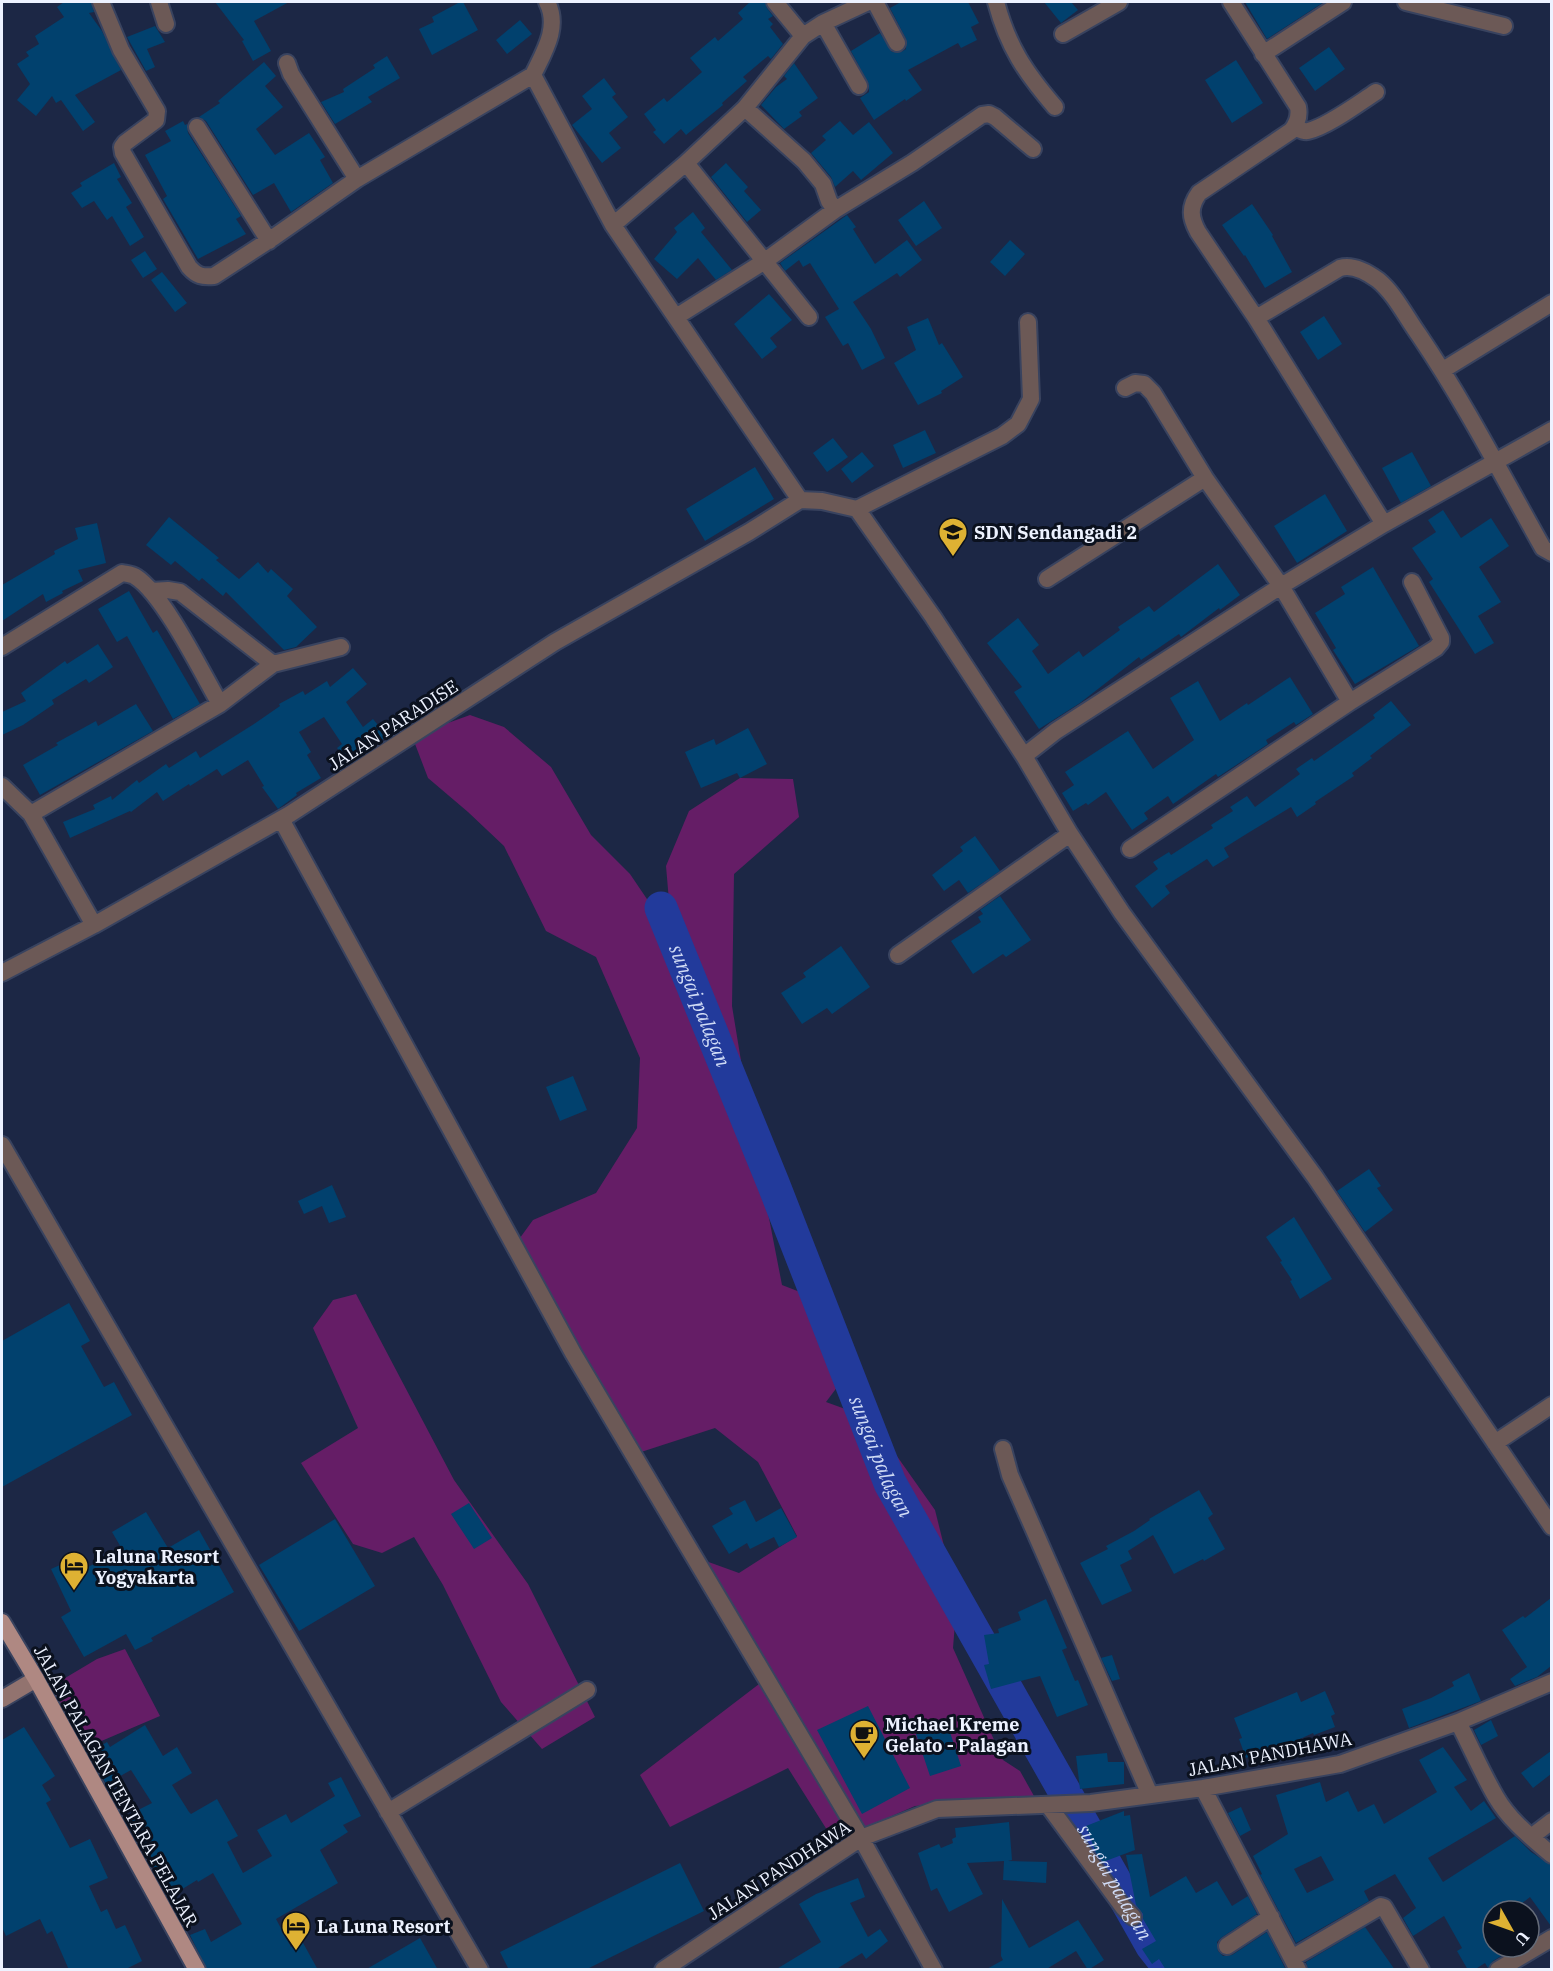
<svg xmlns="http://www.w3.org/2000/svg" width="1553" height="1971" font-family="'IBM Plex Serif',serif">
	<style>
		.green { fill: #651d66 }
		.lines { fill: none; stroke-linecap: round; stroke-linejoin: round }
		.river { stroke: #223a9b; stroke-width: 33 }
		.building { fill: #01416e; fill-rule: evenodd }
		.minor-casing { stroke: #39435f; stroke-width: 20 }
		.secondary-casing { stroke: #39435f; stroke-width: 20 }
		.primary-casing { stroke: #39435f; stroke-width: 20 }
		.minor { stroke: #6c5956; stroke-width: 16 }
		.secondary { stroke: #92736f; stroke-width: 16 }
		.primary { stroke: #af8882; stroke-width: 16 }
		.labels { text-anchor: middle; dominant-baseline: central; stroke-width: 6; stroke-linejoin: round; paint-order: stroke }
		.poi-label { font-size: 18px; font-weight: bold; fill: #edf2ff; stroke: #0b111e; text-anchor: start }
		.street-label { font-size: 18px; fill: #edf2ff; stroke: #0b111e }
		.water-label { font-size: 20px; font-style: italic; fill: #d0dbf5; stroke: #0b111e }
	</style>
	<rect width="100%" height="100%" fill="#1c2745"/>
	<path class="green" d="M470,715l34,12 47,40 40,68 39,39 42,62 -6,-70 23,-55 51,-33 53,1 6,38 -65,57 -2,132 23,140 27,139 36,14 35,67 -27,36 44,16 65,92 22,88 -4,50 50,112 17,11 14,25 -119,10 -81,35 -46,-73 -118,59 -30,-52 123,-94 -60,-121 36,13 58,-37 -39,-74 -43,-34 -77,25 -121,-211 16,-22 63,-27 41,-65 3,-70 -44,-101 -50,-26 -42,-85 -36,-34 -40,-34 -16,-42z
		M356,1294l98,186 74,104 67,133 -53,32 -41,-47 -58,-117 -29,-48 -32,16 -29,-9 -52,-81 57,-35 -45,-100 20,-28z
		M125,1649l35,67 -82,35c-27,-17 -33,-31 -33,-61l52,-31z"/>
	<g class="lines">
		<path class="river" id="s1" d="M661,908l112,275 117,300 262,463 19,24"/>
	</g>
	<path class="building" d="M64,2h27l3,10 -5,1 13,18 19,39 -46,25 20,27 -12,9 -22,-31 -5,3 -4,-7 -16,20 -19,-16 13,-16 -13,-20 12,-8 -3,-4 13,-8 -4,-8 29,-19 -7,-10z
		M215,2h74l-35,19 17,30 -18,10 -11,-20 2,-1z
		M460,2h3l15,28 -46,25 -13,-26 15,-7 -2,-5z
		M750,2h15l2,6 6,8 -5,3 5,5 -3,3 13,17 -12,15 -3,-3 -25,21 4,4 -25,22 1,2 -37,30 -5,-6 -17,15 -11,-12 3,-2 -12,-16 20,-16 3,4 35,-30 -12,-14 25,-21 3,4 25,-22 -5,-6z
		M901,2h67l11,21 -8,4 6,13 -16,8 -3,-5 -50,27 14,20 -16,11 -1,-2 -31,21 -14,-22 9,-6v-7l-18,-34 29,-18 12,19h9l5,-3v-10l-16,-31z
		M1044,2h27l7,8 -17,13z
		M1245,2h79l-57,37z
		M520,20l12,14 -25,20 -11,-14z
		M155,26l10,16 -18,7 8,18 -9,4 -19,-34z
		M1329,47l16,22 -30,22 -16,-23z
		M387,56l13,22 -32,19 4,5 -37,22 -14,-22 23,-10 -1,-3 32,-21 -2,-3z
		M1236,60l27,43 -31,20 -27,-43z
		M264,62l12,14 -11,10 18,21 -27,22 19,26 34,-22 16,24 -5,3 13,23 -42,29 -17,-29 -21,12 -47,-74 -7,-4 21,-14 -2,-2z
		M794,63l24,35 -19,14 3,4 -18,13 -23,-24 15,-18 11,-8 -3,-3z
		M604,78l12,16 -4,3 16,20 -19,16 12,15 -19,15 -30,-38 20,-16 -10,-13z
		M183,121l2,4 2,-1 1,9 53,83 -5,3 10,15 -48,25 -35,-60 4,-3 -22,-41 26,-14 -6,-10z
		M840,121l13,14 16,-13 24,31 -32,27 -8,-9 -18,16 -4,-10 -20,-24 15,-13 -4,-4z
		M114,163l7,14 -4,2 15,24 -6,4 18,30 -14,9 -18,-30 -5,4 -13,-19 -12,7 -11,-15 11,-7 -2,-3z
		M726,163l22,24 -4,4 17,19 -14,12 -36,-45z
		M924,201l18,27 -26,18 -18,-26z
		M1252,204l21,31 -1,1 20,36 -27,16 -20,-33 -1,1 -22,-31z
		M693,212l12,16 -4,4 31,38 -16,10 -18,-22 -21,21 -23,-20 23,-27 -3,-4z
		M847,215l9,12 -3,2 22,35 32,-24 15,20 -22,17 -3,-4 -44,29 18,27 14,29 -23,12 -14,-27 -5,3 -18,-29 14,-8 -29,-46 -7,4 -4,-7 -14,11 -5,-8z
		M1010,240l15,14 -20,22 -15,-14z
		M145,251l12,18 -14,9 -12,-18z
		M162,272l25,31 -12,9 -24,-32z
		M769,294l23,26 -22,18 7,9 -15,12 -28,-35z
		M1324,316l18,28 -24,16 -18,-28z
		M928,318l11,27 3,-2 21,34 -22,14 1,2 -24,12 -24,-42 22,-13 -9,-23z
		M925,430l11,23 -33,15 -10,-23z
		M833,438l15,19 -21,15 -14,-19z
		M862,452l12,14 -22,17 -11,-14z
		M1412,452l19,34 -30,17 -19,-35z
		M755,467l19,32 -69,42 -19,-32z
		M1325,494l22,37 -50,32 -23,-37z
		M1443,510l18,28 30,-20 18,28 -30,21 22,35 -23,14 16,27 -19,11 -46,-72 4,-3 -21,-31 24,-16 -8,-12z
		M169,517l50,41 -3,2 23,19 19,-17 10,11 3,-4 22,20 -6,7 30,31 -21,20 -12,3 -58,-58 -3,4 -21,-18 -3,3 -24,-20 -4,4 -25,-20z
		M97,523l9,40 -28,7 5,11 -21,10 1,2 -17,9 -3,-8 -41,27v-36l53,-31 -1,-3 24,-12 -3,-11z
		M1218,564l22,31 -20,15 -1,-2 -38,29 -2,-3 -38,26 -2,-3 -59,46 -41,26 -25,-37 8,-5 -35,-44 31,-25 21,27 -7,6 16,23 31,-23 4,6 37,-27 -2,-3 31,-21 5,6z
		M1373,567l46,79 -64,38 -22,-34 3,-2 -21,-35 30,-19 -4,-7z
		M129,591l24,42 4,-3 43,74 -27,15 -46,-83 -10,6 -19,-33z
		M98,644l15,23 -24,16 -3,-4 -34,21 2,4 -31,21 -21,10v-23l24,-11 -5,-8 44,-32 2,3z
		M353,668l14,16 -21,18 17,25 10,-8 14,17 -38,27 -12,-15 5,-4 -18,-27 -25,15 12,20 -4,3 14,23 -25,15 1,2 -19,14 -16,-22 2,-1 -16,-26 -26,16 -5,-7 -27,17 -1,-2 -26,17 -6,-9 -26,20 -1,-1 -60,27 -7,-16 32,-13 -2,-4 18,-9 1,4 25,-20 2,3 27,-19 3,4 27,-17 4,7 54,-34 26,-18 -1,-2 24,-13 2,4 22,-14 3,6z
		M1290,677l23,37 -17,11 -2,-3 -28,18 2,4 -50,33 -2,-3 -43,30 -5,-8 -24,17 4,6 -16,11 -26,-38 -18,13 -2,-2 -13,8 -11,-18 12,-8 -9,-13 63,-41 25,38 41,-29 -24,-42 28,-17 22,40 27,-18 1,2z
		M1391,701l20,24 -41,31 2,2 -20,15 2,3 -39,26 1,2 -19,13 -6,-10 -43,26 -24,15 5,9 -16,10 -6,-8 -42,27 5,7 -18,15 -17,-22 23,-17 -5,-7 16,-10 2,3 42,-27 -2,-3 22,-14 -3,-4 17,-11 8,11 45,-33 -4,-5 16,-11 2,3 43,-30 18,-13 -2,-3z
		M136,704l17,27 -113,64 -17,-30 35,-20 -2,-2 40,-22 2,5z
		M748,728l19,36 -27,14 -3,-5 -36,15 -16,-36 29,-13 2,6z
		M975,836l25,35 -32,22 -9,-13 -15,11 -12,-16 31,-24 -3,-4z
		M1000,896l31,44 -25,17 -3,-3 -30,20 -22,-33 30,-19 -3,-5 5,-3 -3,-4z
		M841,946l29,41 -38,27 -5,-6 -25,16 -21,-31 25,-16 -3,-4z
		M573,1076l14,34 -27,11 -14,-34z
		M1369,1169l12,17 -4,2 16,22 -28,22 -28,-41z
		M332,1185l14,32 -17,6 -7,-17 -18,8 -6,-13z
		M1294,1217l38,62 -32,20 -10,-18 2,-1 -12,-18 2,-1 -16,-24z
		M69,1303l21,38 -9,5 23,41 10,-5 18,33 -130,72v-146z
		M1199,1490l14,24 -5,4 17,31 -21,12 -1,-2 -29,15 -21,-39 -25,16 4,8 -12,6 12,26 -30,14 -22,-42 28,-14 -2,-3 28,-15 16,-11 -1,-1z
		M745,1500l11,22 25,-14 16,29 -18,10 -5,-10 -24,12 -3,-6 -18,11 -17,-28 21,-12 -4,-6z
		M469,1503l23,35 -18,11 -23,-35z
		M146,1512l22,36 31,-18 35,62 -83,46 2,3 -18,9 -9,-16 -42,23 -23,-40 10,-6 -20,-42 20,-9 6,13 45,-24 -10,-17z
		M335,1519l40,67 -76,45 -40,-66z
		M1551,1598v68l-14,11 -22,9 -5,-7 17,-12 -25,-37 21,-14 2,2z
		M1046,1599l21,49 -5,2 13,31 3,-1 10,25 -31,12 -17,-41 -49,13 -7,-24 5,-1 -5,-29 15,-2 -1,-4 23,-9 -3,-8z
		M1112,1655l8,24 -8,2 -11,-23z
		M1469,1673l12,28 -72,27 -7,-19 29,-11 23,-12 -2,-4z
		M1325,1691l10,23 -4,2 4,11 -21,8 -1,-2 -35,16 -1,-3 -31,12 -7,-19 3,-1 -8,-20 63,-26 4,10z
		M868,1706l42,82 -48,26 -45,-84z
		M1491,1720l7,16 -17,9 -7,-15z
		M145,1725l18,31 14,-9 15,26 -20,12 17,27 2,2 26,-15 21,37 -11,6 16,31 29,-17 -15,-26 29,-16 5,9 44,-27 -7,-13 13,-6 20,39 -18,9 5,7 -28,18 18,33 -62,36 15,28 11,-6 16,29h-111l-17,-35 15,-6 6,13 31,-18 -29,-51 -15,9 -1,-2 -26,16 -47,-79 28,-14 -21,-33 -25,14 -17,-31 18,-11 3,5z
		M948,1726l13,40 -31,10 -14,-42 18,-6v2z
		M24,1727l31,49 -13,9 9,15 -5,3 24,45 20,-9 18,39 -19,8 12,26 6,-3 9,20 9,-4 17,36 -18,9h-55l-17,-39 -5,3 -7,-15 -34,17 -4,-9v-187z
		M1443,1747l24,33 -13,7 17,24 13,-10 12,17 -68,40 15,24 72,-46 16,16 20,13v61l-21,-29 -18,14h-19v36h23l-23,14 -5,7 -3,-5 -11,7h-6l-11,-19 5,-3 -18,-32 -31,20 -10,-18 13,-10 -21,-34 -31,17 5,10 -73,42 -36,-68 2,-1 -9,-18 35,-22 -12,-39 44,-13 6,20 22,-11 10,21 16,-8 10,20 53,-32 -18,-32zM1321,1856l13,24 -27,13 -13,-24z
		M1551,1751v23l-18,14 -12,-15z
		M1107,1753l1,9h16v22l-44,5 -4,-33z
		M1241,1807l10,23 -11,6 -12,-23z
		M1124,1811v5l6,-1 5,35 -32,12 -7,-9 -10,-27z
		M1009,1822l3,38 -4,1 39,1 -1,21 -43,-3 1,-19 -37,2 16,31 -34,18 -12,-24 -6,3 -13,-38 21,-9 2,4 12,-5 -1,-4 4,-2 -1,-9z
		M1142,1854l8,43 36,-21 10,17 21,-12 15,25 16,-10 9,18 -36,24 -4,4 1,9 5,5 9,-1 35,-23 19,38h-120l-7,-11 -7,5 -10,-15 14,-8 -13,-22v-5l-7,-9 -10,-50z
		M680,1863l24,48 -119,59h-76l-9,-18z
		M858,1878l7,19 -15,6 18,34 12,-8 8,12 -22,18 -4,-6 -27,17h-60l46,-28 -22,-38 17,-10z
		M1002,1899l27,49 49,-28 26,40 -16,10 -12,-19 -31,19h-60l18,-10 -2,-4z
		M1365,1927l30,43h-87l-2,-8z
		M420,1938l18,32h-73z"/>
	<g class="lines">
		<g class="minor-casing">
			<path id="minor" d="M101,2l20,48 36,61 -1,9 -31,23 -3,4 1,6 66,114c8,9 13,10 25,9l60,-39 83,-58 176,-104
				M159,2l7,22
				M547,2c13,25 -3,50 -14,73l80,150 187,275
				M775,2l28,34
				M875,2l22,41
				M996,2c12,45 29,70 59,105
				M1406,2l98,24
				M823,23l36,63
				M1063,34l56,-32
				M1263,54l80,-52
				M287,63l4,11 66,105
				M745,108l59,53 19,23 6,17 6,9
				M197,127l72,114
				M1295,127c4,2 8,5 13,4 19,-4 51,-28 68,-39
				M686,163l123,154
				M613,225l73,-62 59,-55 58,-72 20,-13 45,-21
				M676,317l89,-56 70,-51 77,-47 70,-48 7,-1 6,3 38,32
				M1256,318l84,-50c13,-4 27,4 38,12 17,14 28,37 41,55 46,68 84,142 124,213l9,5
				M1443,370l109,-67
				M1125,388l10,-5 9,1 9,9 52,85 76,108 69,116
				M800,500l22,1 35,8 76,108 91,139 46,78 52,79 193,264 237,350
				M857,509l145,-73 16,-12 13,-25 -3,-77
				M1384,524l168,-94
				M1047,579l158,-101
				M151,591l17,-1 12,2 93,72
				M2,647l120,-74c5,1 10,1 14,4 28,18 66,96 84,127
				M1024,756l32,-25 225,-145 103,-62 -128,-206 -58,-86c-8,-15 -9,-25 1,-39l92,-62c6,-7 9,-14 7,-24l-67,-105
				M2,786l29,28 63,111
				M31,814l189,-110 53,-40 68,-17
				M281,819l292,534 288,485 73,132
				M1130,849l220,-147 86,-54 5,-6v-4l-29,-56
				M898,955l172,-121
				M2,973l92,-48 196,-111 265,-172 194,-110 51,-32
				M2,1145l478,825
				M1495,1443l57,-38
				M1003,1449l7,26 140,320
				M1458,1722c13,25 24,51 38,75 14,24 35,40 56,58
				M1203,1788l95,182
				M1048,1805l75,102 10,10
				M388,1812l199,-122
				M1531,1837l21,-16
				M1227,1946l44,-29
				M1292,1958l89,-52 3,1 37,63
				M663,1970l198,-132 76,-29 154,-6 112,-15 137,-24 118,-42 94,-40
				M1498,1970l54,-32"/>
		</g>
		<g class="secondary-casing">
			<path id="secondary" d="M2,1699l34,-20"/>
		</g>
		<g class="primary-casing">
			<path id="primary" d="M2,1622l34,57 161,291"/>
		</g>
		<use href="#minor" class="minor"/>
		<use href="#secondary" class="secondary"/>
		<use href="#primary" class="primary"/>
	</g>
	<defs>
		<g id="school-pin" transform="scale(1.5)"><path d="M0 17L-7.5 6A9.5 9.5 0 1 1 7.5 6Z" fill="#deb133" stroke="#0b111e"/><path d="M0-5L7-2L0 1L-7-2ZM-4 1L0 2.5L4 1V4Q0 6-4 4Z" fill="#111"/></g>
		<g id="hotel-pin" transform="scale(1.5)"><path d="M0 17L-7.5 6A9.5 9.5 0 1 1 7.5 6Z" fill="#deb133" stroke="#0b111e"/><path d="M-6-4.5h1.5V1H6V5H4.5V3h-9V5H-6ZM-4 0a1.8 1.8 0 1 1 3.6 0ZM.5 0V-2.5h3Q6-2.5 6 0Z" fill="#111"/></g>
		<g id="cafe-pin" transform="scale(1.5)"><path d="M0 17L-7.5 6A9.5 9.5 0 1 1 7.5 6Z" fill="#deb133" stroke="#0b111e"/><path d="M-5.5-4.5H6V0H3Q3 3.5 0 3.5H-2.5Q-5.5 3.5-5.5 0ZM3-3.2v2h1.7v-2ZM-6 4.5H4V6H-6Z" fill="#111"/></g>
	</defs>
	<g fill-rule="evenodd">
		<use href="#school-pin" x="953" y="532"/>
		<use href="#hotel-pin" x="74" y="1566"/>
		<use href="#cafe-pin" x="864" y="1734"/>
		<use href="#hotel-pin" x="296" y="1926"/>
	</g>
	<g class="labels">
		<g class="poi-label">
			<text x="974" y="532">SDN Sendangadi 2</text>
			<text x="95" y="1556">Laluna Resort<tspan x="95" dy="21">Yogyakarta</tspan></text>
			<text x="885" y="1724">Michael Kreme<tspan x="885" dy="21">Gelato - Palagan</tspan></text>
			<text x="317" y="1926">La Luna Resort</text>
		</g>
		<g class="street-label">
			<text transform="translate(393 725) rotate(-33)">JALAN PARADISE</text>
			<text transform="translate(1270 1754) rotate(-11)">JALAN PANDHAWA</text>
			<text transform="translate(116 1786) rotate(61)">JALAN PALAGAN TENTARA PELAJAR</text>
			<text transform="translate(779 1870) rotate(-33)">JALAN PANDHAWA</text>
		</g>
		<g class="water-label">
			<text stroke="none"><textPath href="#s1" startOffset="105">sungai palagan</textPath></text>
			<text stroke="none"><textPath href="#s1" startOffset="591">sungai palagan</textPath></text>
			<text stroke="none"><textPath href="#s1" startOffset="1077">sungai palagan</textPath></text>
		</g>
	</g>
	<rect width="1553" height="1971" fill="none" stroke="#edf2ff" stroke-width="6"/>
	<g transform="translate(1511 1929) rotate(130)"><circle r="28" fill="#0b111e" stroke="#656b78" stroke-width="1.5"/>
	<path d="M0-4.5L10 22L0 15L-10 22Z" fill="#deb133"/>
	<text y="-9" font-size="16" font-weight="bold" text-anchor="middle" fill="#edf2ff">U</text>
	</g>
</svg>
